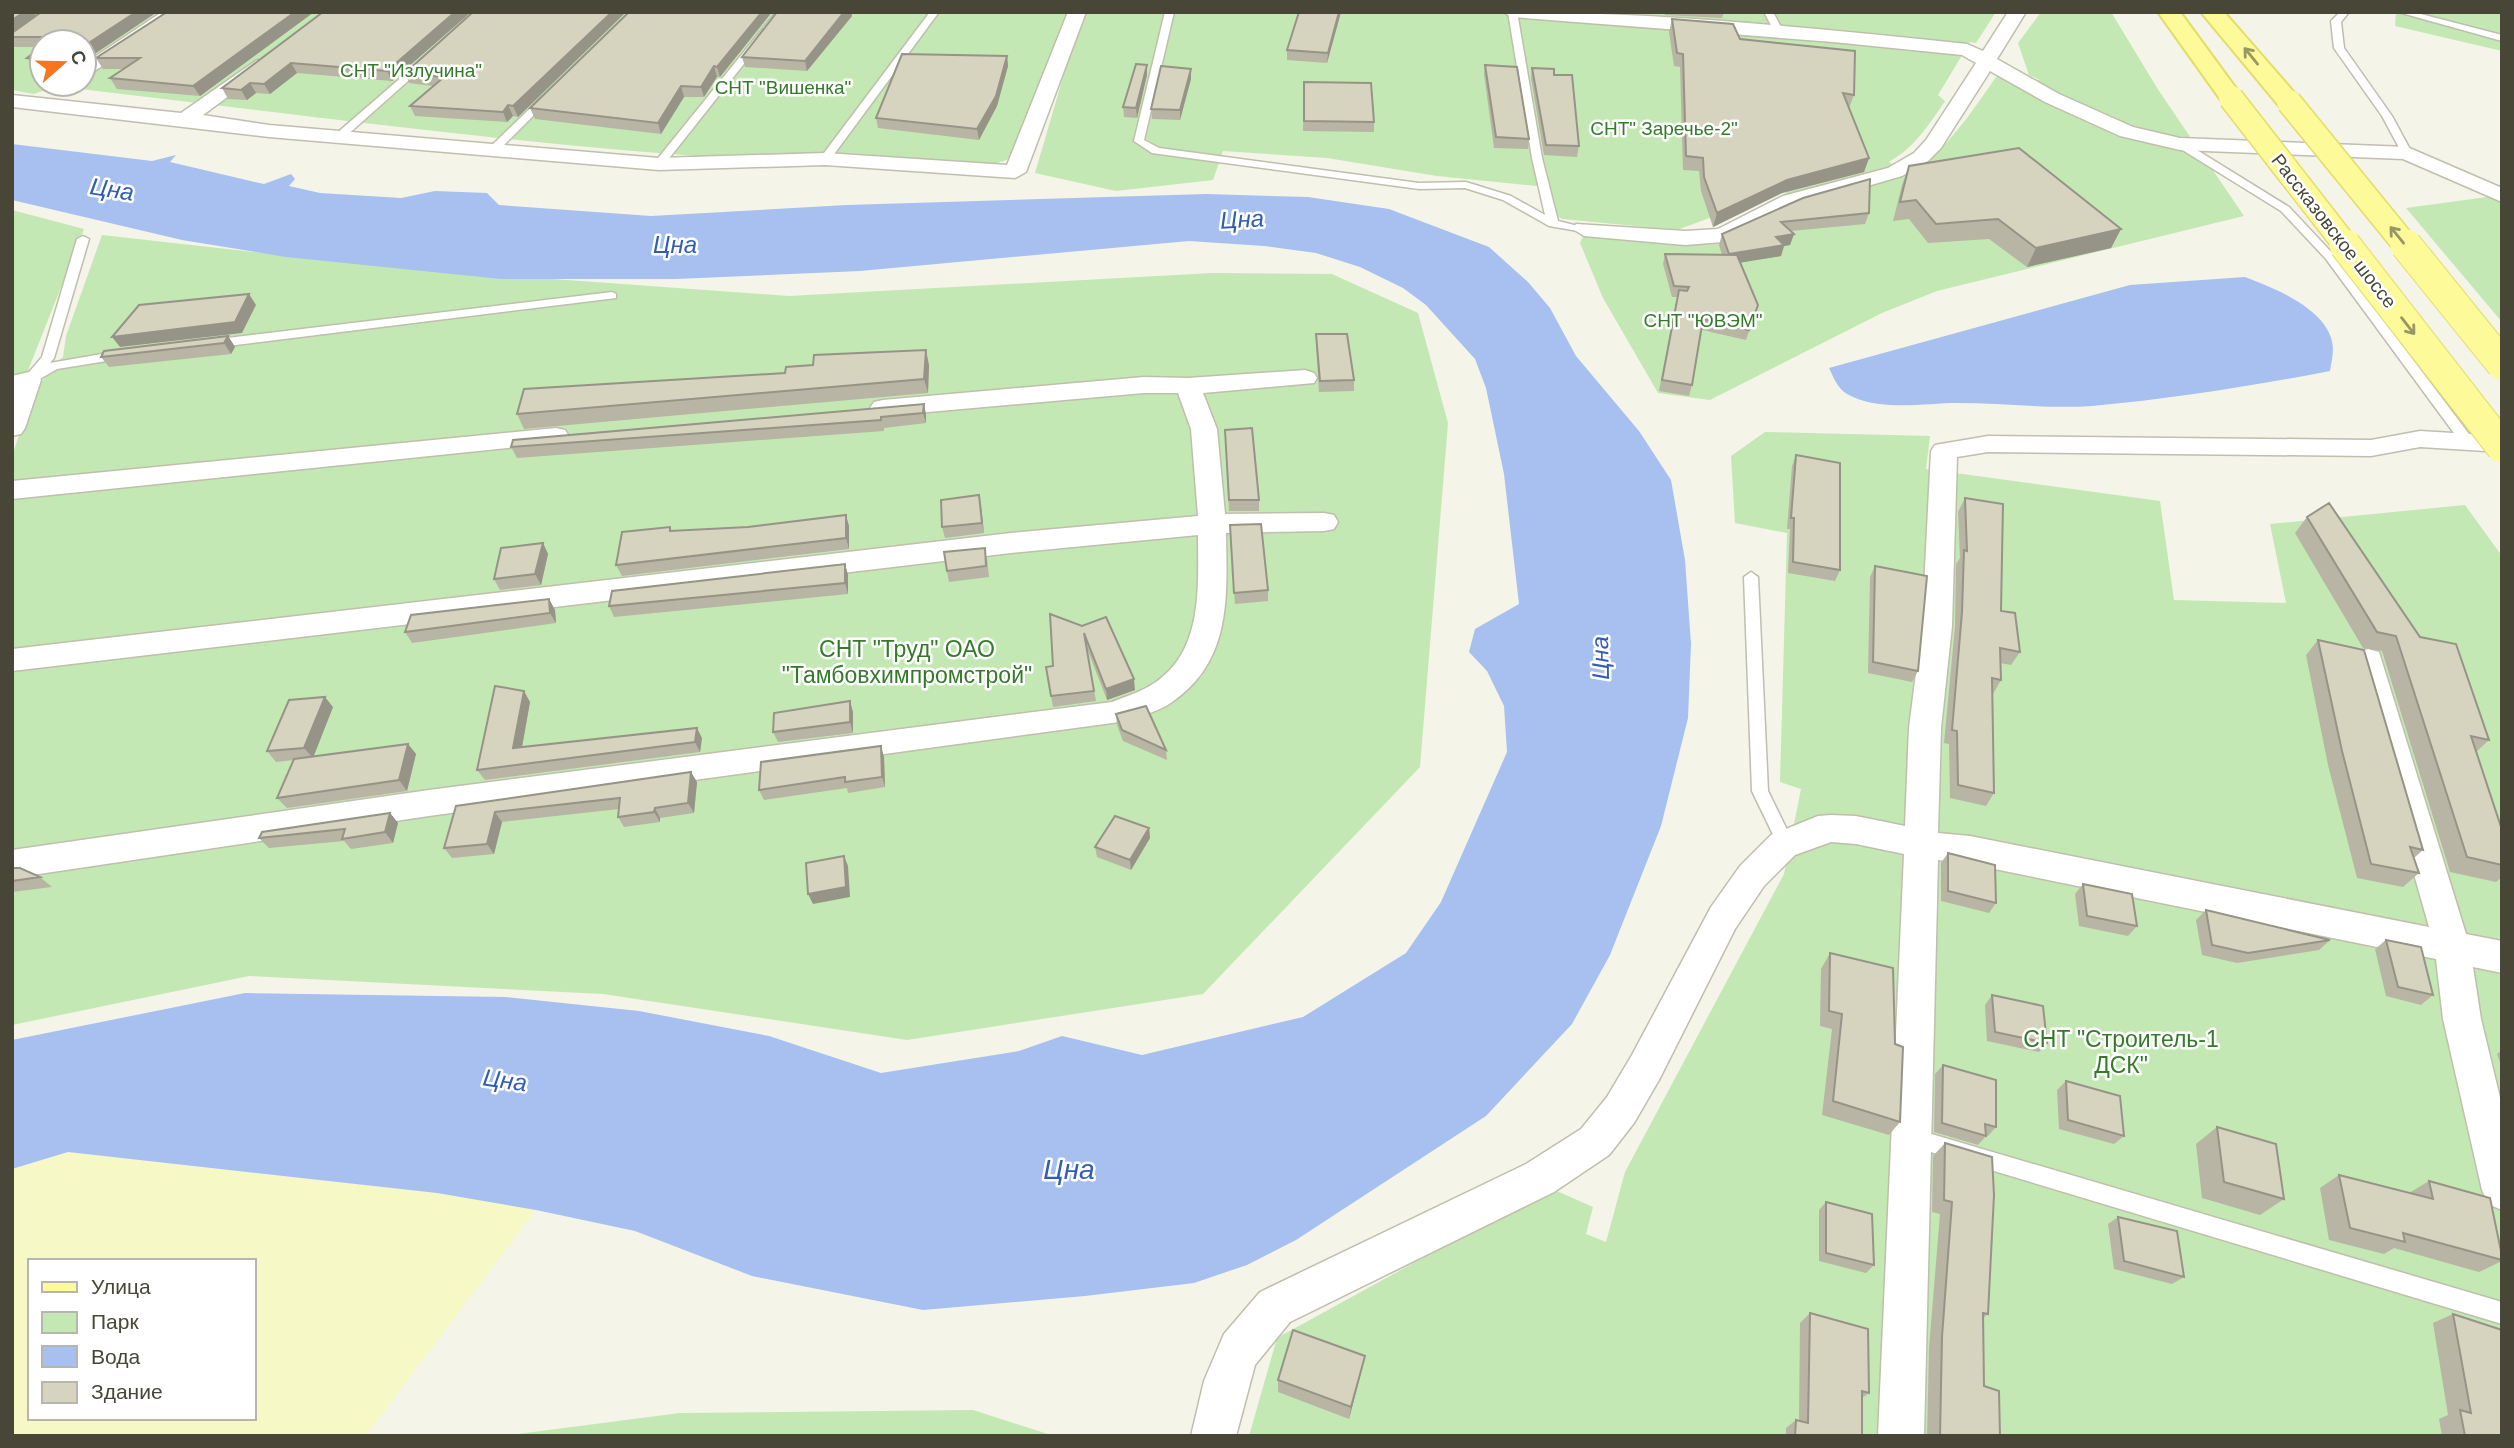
<svg xmlns="http://www.w3.org/2000/svg" width="2514" height="1448" font-family="Helvetica,sans-serif">
	<style>
		.green { fill: #c3e8b3; fill-rule: evenodd }
		.sand { fill: #f6f8c6; fill-rule: evenodd }
		.water { fill: #a7c0f0 }
		.lines { fill: none; stroke-linecap: round; stroke-linejoin: round }
		.lane-casing { stroke: #c0beac; stroke-width: 3 }
		.street-casing { stroke: #c0beac; stroke-width: 3 }
		.primary-casing { stroke: #e3dd68; stroke-width: 4 }
		.lane { fill: #fff; fill-rule: evenodd }
		.street { fill: #fff; fill-rule: evenodd }
		.primary { fill: #fdfa99; fill-rule: evenodd }
		.primary-bridge-far1-casing { stroke: #e3dd68; stroke-width: 27; stroke-linecap: butt }
		.primary-bridge-casing { stroke: #e3dd68; stroke-width: 33; stroke-linecap: butt }
		.primary-bridge-far1 { stroke: #fdfa99; stroke-width: 24 }
		.primary-bridge { stroke: #fdfa99; stroke-width: 31 }
		.wall { fill: #b8b5a4 }
		.shaded-wall { fill: #969486 }
		.building { fill: #d6d3bf; stroke: #969486; stroke-width: 2 }
		.oneway { stroke: #999763 }
		.labels { text-anchor: middle; dominant-baseline: central; stroke-width: 5; stroke-linejoin: round; paint-order: stroke }
		.far-park-label { font-size: 19px; fill: #357a2a; stroke: #fff }
		.far-street-label { font-size: 19px; fill: #484637; stroke: #fff }
		.park-label { font-size: 23px; fill: #357a2a; stroke: #fff }
		.water-label { font-size: 24px; font-style: italic; fill: #305cb4; stroke: #fff }
		.near-water-label { font-size: 28px; font-style: italic; fill: #305cb4; stroke: #fff }
	</style>
	<rect width="100%" height="100%" fill="#f4f4e9"/>
	<path class="green" d="M12,12h1056l-55,140 -6,8 -14,4 -167,-12 -20,11c-251,-13 -501,-48 -751,-77l-21,8 -22,-4zM42,42h42v42h-42z
		M1082,12h403l335,29 -1,-11 -208,-18h385l-20,31 -6,-1 -32,53 7,6c-17,25 -30,46 -56,61l21,14c37,-28 60,-61 86,-99l44,3 -11,-5 -11,-32 23,-31h70l48,79 85,125 -307,75 -55,22 -172,87 -52,-7 -55,-95 -23,-55 4,-9 106,11 50,-2 60,-36 -22,-22 -14,13 -87,32 -115,-11 -8,-5 -7,-27 -110,-11 -110,-18 -104,-7 -10,29 -97,11 -81,-18z
		M2396,12h106v39l-107,-25z
		M2502,195v127l-96,-114z
		M12,210l72,19 -72,182z
		M102,235l287,32 400,29 423,-23 120,1 86,39 30,110 -28,344 -217,227 -296,46 -304,-46 -354,-18 -237,49v-569c13,-36 21,-73 51,-99l3,-21z
		M1765,432l165,4 -4,33 234,32 14,99 112,3 -16,-79 195,-19 37,51v880h-1253l28,-98 273,-150 43,19 -7,27 20,8 19,-70 159,-298 17,-85 -21,-7 7,-249 -52,-10 -4,-67z
		M973,1410l81,26h-552l178,-23z"/>
	<path class="sand" d="M68,1152l369,41 99,17 -170,226h-354v-267zM30,1261h224v157h-224z"/>
	<path class="water" d="M12,144l140,17 24,-6 -6,7 94,22 27,-10 4,5 -6,7 31,7 81,5 34,-7 52,2 12,12 152,11 196,-11 359,-11 102,3 81,12 100,38 39,35 22,26 26,48 63,75 32,49 14,80 6,84 -3,74 -27,108 -51,129 -38,69 -86,92 -190,124 -49,25 -53,18 -109,13 -162,14 -171,-34 -117,-45 -99,-21 -99,-17 -369,-41 -56,17v-129l233,-47 260,4 134,14 130,25 112,37 138,-22 43,-15 80,19 161,-38 103,-64 35,-51 66,-150 -3,-46 -17,-35 -18,-19 6,-23 44,-25 -15,-130 -18,-86 -11,-29 -49,-54 -23,-17 -43,-21 -44,-14 -52,-7 -75,-5 -329,30 -184,8h-175l-215,-22 -104,-17 -170,-40z
		M2245,277c29,11 86,33 88,71 0,8 -2,16 -3,23 -78,15 -159,28 -238,35 -44,3 -90,-3 -134,-3 -34,0 -80,9 -111,-9 -10,-6 -14,-18 -18,-26l301,-83z"/>
	<g class="lines">
		<g class="lane-casing">
			<path id="lane" d="M776,12h9l-122,154h-8v-4z
				M930,12h9l-110,149h-8v-4z
				M1165,12h9l-30,128 15,8 260,35 47,-1 45,14 34,19 -13,-57 -24,-146h9l25,146 16,63 32,8 -6,3 -35,-6 -46,-26 -38,-12 -46,1 -267,-36 -18,-12z
				M1764,12h9l11,21 -2,2h-6z
				M2340,12h9l-8,10 3,26 48,68 20,37 -1,2h-8l-21,-39 -48,-68 -3,-27z
				M2398,12h15l89,23v6z
				M418,63l8,2 -81,72h-8v-4z
				M543,96l8,2 -54,54h-8v-4z
				M2176,142h8l105,65 45,48 138,183v6h-10l-136,-185 -45,-48 -105,-65z
				M83,236l6,3 -35,119 -4,5 69,-12 6,4 -6,4 -62,10 -24,14h-8v-6l17,-20 35,-118z
				M612,292l4,2v4l-405,50 -6,-4 6,-4z
				M1751,572l7,5 10,214 25,51 -2,5 -6,2 -6,-2 -27,-56 -8,-214z
				M1911,1128l591,174v22l-591,-178 -7,-2 -3,-7 3,-7z"/>
		</g>
		<g class="street-casing">
			<path id="street" d="M162,12h22l-100,66v-14z
				M1068,12h18l-60,160 -11,6 -190,-13 -166,5 -390,-33 -257,-30v-12l169,18 76,-53 7,2 2,4 -2,4 -61,45 66,10 390,33 166,-5 182,12z
				M1503,12c155,0 310,16 464,32l16,7 25,-39h18l-29,47 62,35 74,33 47,11 227,9 95,41v14l-99,-43 -223,-9 -60,-14 -75,-34 -55,-31 -49,77 -13,13 -26,15 -103,30 -76,36 -38,3 -101,-9 -11,-7 3,-5 109,7 33,-2 65,-33 105,-28 26,-15 12,-13 50,-77 -14,-8 -129,-13 -321,-25z
				M1305,370l9,3 3,5 -3,5 -111,10 14,36 8,85 99,-1 10,2 4,7 -4,7 -10,2 -98,2c1,63 6,128 -54,169 -12,9 -30,13 -45,19l-698,95 -417,62v-28l417,-60 683,-88c12,-5 25,-9 36,-15 56,-31 50,-98 50,-152l-187,18 -999,118v-22l999,-116 187,-17 -7,-87 -13,-36h-34l-261,23 -9,-2 -4,-6 4,-6 9,-2 261,-23 44,1z
				M29,372l9,3 3,5 -16,48 -4,6 -9,2v-60z
				M556,428l9,2 4,6 -4,6 -553,57v-18z
				M2420,431l82,5v16l-82,-5 -49,9 -383,-4 -31,5 -5,169 -11,102 -3,105 32,3 459,91 -76,-267 4,-8 11,-3 11,3 87,282 36,7v32l-29,-6 8,52 21,87v104l-14,-6 -6,-14 -39,-171 -7,-60 -466,-95 -32,-4 -14,576h-46l26,-582 -48,-10 -25,-2 -36,13 -31,31 -29,43 -76,151 -25,43 -25,32 -55,37 -264,130 -35,43 -19,71h-45l13,-55 20,-47 36,-42 266,-128 55,-35 26,-32 25,-42 79,-148 29,-41 31,-31 47,-19 13,-1 25,1 49,10 4,-98 13,-102 9,-175 4,-6 53,-9 383,4z"/>
		</g>
		<g class="primary-casing">
			<path id="primary" d="M2158,12h22l63,86 -4,5h-16z
				M2201,12h23l74,85 3,5 -3,5h-18z"/>
		</g>
		<use href="#lane" class="lane"/>
		<use href="#street" class="street"/>
		<use href="#primary" class="primary"/>
		<g class="primary-bridge-far1-casing">
			<path id="primary-bridge-far1" d="M2231,98l116,149
				M2289,102l118,145"/>
		</g>
		<g class="primary-bridge-casing">
			<path id="primary-bridge" d="M2345,245l157,202
				M2406,245l96,119"/>
		</g>
		<use href="#primary-bridge-far1" class="primary-bridge-far1"/>
		<use href="#primary-bridge" class="primary-bridge"/>
	</g>
	<path class="wall" d="M12,12h145l-73,49v-19h-42v26h-8l-7,-10 13,-11h-26l-2,-3z
		M167,12h147l-114,84 -83,-7 -7,-11 14,-9h-21l-7,-11z
		M323,12h148l-79,69 -95,-8 -27,21 -14,-1 -9,7 -19,-1 -6,-11z
		M473,12h153l-108,105 -5,-1 -6,6 -92,-6 -5,-10 23,-20 -24,-3 -4,-10z
		M629,12h143l-52,65h-3l-13,20h-20l-23,37 -126,-15 -5,-11z
		M777,12h74l1,4 -45,55 -62,-4 -3,-10z
		M1341,12l-14,51 -40,-3v-10z
		M1664,12h60l-2,6 -57,-3z
		M1672,19l68,20 114,56 -5,13 20,50 -5,14 -82,21 -69,34 -12,-36 -2,-20 -16,-1 -3,-103 -6,-1 -5,-34z
		M1007,56l1,10 -11,40 -18,34 -101,-12 -2,-10z
		M1147,65v10l-10,43 -13,-1 -1,-10z
		M1485,65l44,74 -1,10 -34,-1 -10,-74z
		M1532,68l22,7 25,71 -2,11 -33,-2 -13,-77z
		M1191,69v10l-11,41 -28,-1 -1,-10z
		M1304,82l70,40v10l-71,-1z
		M1909,166l212,63 -10,19 -84,19 -38,-28 -61,4 -19,-24 -16,2 9,-36z
		M1803,198l66,15 -4,11 -74,7 3,3 -4,11 -6,1 -3,10 -41,6 15,53 -9,25 -44,-10 -10,55 -3,11 -30,-5 18,-94h-5l-9,-33 2,-10 57,1 -3,-10 3,-11z
		M1316,334l38,46v11l-35,1 -3,-47z
		M228,336l7,11 -4,7 -122,13 -8,-10z
		M929,365l-1,28 -404,36 -7,-15z
		M924,404l2,11v8l-42,5v3l-367,27 -6,-11z
		M1225,430l34,70v11h-30z
		M1796,455l44,115 -5,11 -47,-8 2,-44h-3l5,-63z
		M1965,498l36,113 19,41 -9,13 -11,-2 1,17 -8,14 1,99 -8,13 -36,-8 -1,-54 -5,-1 11,-117 1,-62 4,-6 -2,-46z
		M981,506l3,27 -39,5 -3,-11z
		M2307,517l182,223 -13,12 26,78v47l-6,5 -46,-10 -68,-221 -19,-3 -68,-115z
		M849,526v23l-227,27 -6,-11 54,-38 2,4z
		M1230,536l38,54v11l-33,3z
		M543,543l5,11 -7,31 -41,5 -6,-11z
		M987,558l2,19 -40,5 -2,-11z
		M845,564l3,11v19l-234,23 -5,-11z
		M1875,566l43,105 -6,11 -44,-9 2,-96z
		M549,599l6,11 1,13 -144,20 -7,-11z
		M1082,626l53,64 -28,10 -21,-54 10,55 -43,6 -2,-11 2,-30z
		M2318,640l105,210 -9,8 5,15 -16,14 -46,-9 -29,-113 -22,-110z
		M530,702l-8,45 180,-9 -2,14 -215,28 -8,-10z
		M333,707l-20,50 95,-13 8,10 -9,37 -120,17 -10,-10 17,-38 -18,2 -9,-11z
		M853,712v21l-75,9 -5,-10z
		M1116,714l50,36 1,10 -44,-19 -6,-16z
		M884,757l1,30 -37,6 -1,-5 -83,12 -5,-10z
		M697,782l-3,31 -34,5v4l-36,5 -6,-10 1,-8 -117,13 -8,32 -42,4 -8,-10 12,-42z
		M390,813l8,10 -5,20 -42,6 -7,-8 -75,7 -10,-10z
		M1149,828l1,10 -19,32 -34,-13 -2,-10z
		M1948,853l48,50 -7,10 -48,-12v-38z
		M12,868l28,9 12,10 -40,5z
		M2083,884l54,42 -9,10 -49,-10 -4,-32z
		M2206,910l124,30 -11,10 -82,13 -35,-8 -6,-35z
		M2386,940l47,55 -12,10 -35,-9 -11,-47z
		M1830,953l65,91 5,78 -11,13 -67,-20 10,-86 -12,-3 1,-57z
		M1992,995l55,48 -8,9 -52,-11 -2,-36z
		M2502,1050v18l-5,-14z
		M1943,1065l53,62 -8,9 -2,-1v1l-8,9 -44,-13 1,-58z
		M2066,1081l58,55 -10,8 -55,-15 -2,-39z
		M2217,1127l67,72 -24,16 -58,-17 -6,-54z
		M1945,1143l43,171 -5,4 1,68 16,50h-73l2,-88 11,-134 -8,-2 1,-56z
		M2339,1175l70,18 20,-12 73,75v5l-23,11 -85,-24 -10,6 -55,-14 -9,-52z
		M1826,1202l48,63 -8,8 -47,-12v-51z
		M2118,1217l66,60 -12,7 -58,-15 -6,-45z
		M1810,1313l59,80 -7,5v38h-76v-8l10,-8h3l1,-97z
		M2453,1314l49,122h-60l-3,-17 9,-4 -15,-92z
		M1365,1356l-16,63 -71,-27v-12z"/>
	<path class="shaded-wall" d="M24,12h9l4,6 -25,17v-15z
		M136,12h21l-73,49v-15z
		M295,12h19l-114,84 -7,-10z
		M455,12h16l-79,69 -5,-10z
		M612,12h14l-108,105 -5,-11z
		M762,12h10l-52,65 -3,-10z
		M844,12h7l1,4 -45,55 -2,-10z
		M1339,12h2l-14,51 1,-10z
		M1007,56l1,10 -11,40 -18,34 -2,-11z
		M291,63l6,10 -27,21 -6,-10z
		M1147,65v10l-10,43 -1,-10z
		M714,66l3,11 -13,20 -3,-10z
		M1191,69v10l-11,41v-10z
		M250,83l6,10 -9,7 -6,-10z
		M681,86l3,11 -23,37 -3,-11z
		M508,105l5,11 -6,6 -4,-10z
		M1869,158l-5,14 -82,21 -69,34 4,-14 70,-33z
		M2121,229l-10,19 -84,19 9,-19z
		M1794,234l-4,11 -6,1 -3,10 -55,9 3,-11 47,-17z
		M249,294l7,11 -14,28 -122,14 -8,-10z
		M228,336l7,11 -4,7 -7,-11z
		M926,350l3,15 -1,28 -4,-14z
		M924,404l2,11v8l-3,-10z
		M979,495l2,11 3,27 -2,-10z
		M846,515l3,11v23l-3,-11z
		M543,543l5,11 -7,31 -6,-11z
		M845,564l3,11v19l-3,-11z
		M549,599l6,11 1,13 -6,-10z
		M1134,679l1,11 -28,10 -1,-11z
		M524,691l6,11 -10,56 -7,-10z
		M325,697l8,10 -20,51 -9,-10z
		M850,701l3,11v21l-3,-11z
		M697,728l5,10 -2,14 -5,-10z
		M408,744l8,10 -9,37 -8,-11z
		M881,746l3,11 1,30 -3,-10z
		M691,772l6,10 -3,31 -6,-10z
		M655,808l5,10v4l-6,-10z
		M495,812l7,10 -8,32 -7,-10z
		M390,813l8,10 -5,20 -8,-11z
		M1149,828l1,10 -19,32 -1,-10z
		M844,856l4,10 2,31 -37,7 -5,-10z
		M1365,1356l-3,13 -13,50 2,-12z"/>
	<path class="building" d="M12,12h12l-12,8z
		M38,12h98l-52,34v-4h-38l7,-5h-41v-4l28,-20z
		M167,12h128l-102,74 -83,-8 30,-20h-44z
		M323,12h132l-68,59 -96,-8 -27,21 -14,-1 -9,7 -19,-2z
		M473,12h139l-99,94 -5,-1 -5,7 -93,-6 34,-29 -39,-4z
		M629,12h133l-45,55 -3,-1 -13,21 -20,-1 -23,37 -128,-15z
		M777,12h67l-39,49 -63,-4z
		M1299,12h40l-11,41 -41,-3z
		M1672,19l61,5 7,15 115,12 -1,44 -11,-2 26,65 -82,22 -70,33 -13,-36 -1,-19 -17,-2 -3,-102 -6,-1z
		M42,46v12h-15z
		M902,54l105,2 -11,40 -19,33 -101,-11z
		M1136,64l11,1 -11,43 -13,-1z
		M1485,65l32,2 12,72 -33,-2z
		M1161,66l30,3 -11,41 -29,-1z
		M1532,68l22,1v6h18l7,71 -33,-1z
		M1304,82l67,1 3,39 -70,-1z
		M2019,148l102,81 -85,19 -38,-29 -62,5 -20,-24 -16,2 9,-36z
		M1870,179l-1,34 -88,9 13,12 -18,3 8,8 -55,9 -7,-20 81,-36z
		M1665,254l72,1 21,50 -9,25 -46,-11 -11,66 -30,-5 17,-90 8,1 2,-4 -15,-1z
		M249,294l-14,28 -123,15 27,-32z
		M1316,334h31l7,46 -34,1z
		M228,336l-4,7 -123,14 3,-6z
		M926,350l-2,29 -407,35 7,-25 261,-16 1,-6 27,-2 1,-10z
		M924,404l-1,9 -42,4v3l-370,27 2,-7z
		M1252,428l7,72h-30l-4,-70z
		M1796,455l44,8v107l-47,-8 1,-44h-3z
		M979,495l3,28 -40,4 -1,-27z
		M1965,498l38,6 -2,107 14,2 5,39 -20,-4 1,32 -9,-2 2,115 -36,-8 -1,-54 -5,-1 10,-118 2,-62 3,1z
		M2329,503l91,134 36,7 33,96 -18,-4 31,94v35l-35,-8 -71,-221 -19,-4 -70,-115z
		M846,515v23l-230,27 6,-33 48,-5v4l78,-4z
		M1261,524l7,66 -34,3 -4,-68z
		M543,543l-8,31 -41,5 7,-31z
		M985,548l1,18 -39,5 -3,-19z
		M845,564v19l-236,23 3,-15z
		M1875,566l52,10 -9,95 -45,-9z
		M549,599l1,14 -145,19 6,-17z
		M1050,614l32,12 24,-9 28,62 -28,10 -22,-56 10,58 -43,5 -5,-29 7,-1z
		M2318,640l46,10 59,200 -13,-3 9,26 -48,-9 -29,-113z
		M495,686l29,5 -11,57 184,-20 -2,14 -218,28z
		M325,697l-21,51 -37,3 22,-51z
		M850,701v21l-77,10 1,-19z
		M1146,706l20,44 -44,-20 -6,-16z
		M408,744l-9,36 -122,18 17,-39z
		M881,746l1,31 -37,5v-5l-86,13 2,-28z
		M691,772l-3,31 -33,5 -1,4 -36,5 2,-19 -125,14 -8,32 -43,4 12,-42z
		M390,813l-5,19 -43,7 3,-10 -86,9 3,-6z
		M1115,816l34,12 -19,32 -35,-13z
		M1948,853l47,12 1,38 -48,-12z
		M844,856l2,31 -38,7 -2,-31z
		M12,868h8l20,9 -28,4z
		M2083,884l49,10 5,32 -50,-10z
		M2206,910l124,30 -82,13 -36,-8z
		M2386,940l35,7 12,48 -35,-8z
		M1830,953l63,15 2,76 8,3 -3,75 -67,-21 9,-87 -13,-3z
		M1992,995l51,11 4,37 -52,-11z
		M1943,1065l53,15v47l-11,-3 1,12 -44,-13z
		M2066,1081l54,15 4,40 -56,-16z
		M2217,1127l59,17 8,55 -60,-17z
		M1945,1143l47,14 2,38 -6,119 -5,-1 1,73 15,5 1,45h-60l2,-99 10,-135 -8,-2z
		M2339,1175l94,24 -4,-18 61,17 12,58v4l-99,-27 2,9 -55,-14z
		M1826,1202l46,12 2,51 -48,-12z
		M2118,1217l59,14 7,46 -60,-16z
		M1810,1313l58,16 1,64 -7,-2v45h-67l1,-16 12,3z
		M2453,1314l49,16v106h-37l-5,-26 11,3z
		M1293,1330l72,26 -14,51 -73,-27z"/>
	<defs><path id="oneway-shaft" d="M-6 0H5M1.5-3L5.5 0L1.5 3" fill="none" stroke-width="1.6" stroke-linecap="round" stroke-linejoin="round" transform="scale(1.75)"/></defs>
	<g class="oneway">
		<use href="#oneway-shaft" transform="translate(2251 56) rotate(-129)"/>
		<use href="#oneway-shaft" transform="translate(2397 235) rotate(-129)"/>
		<use href="#oneway-shaft" transform="translate(2408 326) rotate(52)"/>
	</g>
	<g class="labels">
		<g class="far-park-label">
			<text x="411" y="70">СНТ "Излучина"</text>
			<text x="783" y="87">СНТ "Вишенка"</text>
			<text x="1664" y="128">СНТ" Заречье-2"</text>
			<text x="1703" y="320">СНТ "ЮВЭМ"</text>
		</g>
		<g class="far-street-label">
			<text transform="translate(2334 231) rotate(52)">Рассказовское шоссе</text>
		</g>
		<g class="park-label">
			<text x="907" y="649">СНТ "Труд" ОАО<tspan x="907" dy="26">"Тамбовхимпромстрой"</tspan></text>
			<text x="2121" y="1039">СНТ "Строитель-1<tspan x="2121" dy="26">ДСК"</tspan></text>
		</g>
		<g class="water-label">
			<text transform="translate(112 189) rotate(9)">Цна</text>
			<text transform="translate(1242 219) rotate(-3)">Цна</text>
			<text x="675" y="244">Цна</text>
			<text transform="translate(1600 658) rotate(-91)">Цна</text>
			<text transform="translate(505 1080) rotate(8)">Цна</text>
		</g>
		<g class="near-water-label">
			<text x="1069" y="1169">Цна</text>
		</g>
	</g>
	<rect width="2514" height="1448" fill="none" stroke="#484637" stroke-width="28"/>
	<rect x="28" y="1259" width="228" height="161" fill="#ffffff" stroke="#b6b5af" stroke-width="2"/>
	<rect x="42" y="1282" width="35" height="10" fill="#fdfa99" stroke="#b6b5af" stroke-width="2"/>
	<text x="91" y="1294" font-size="21" fill="#484637">Улица</text>
	<rect x="42" y="1312" width="35" height="21" fill="#c3e8b3" stroke="#b6b5af" stroke-width="2"/>
	<text x="91" y="1329" font-size="21" fill="#484637">Парк</text>
	<rect x="42" y="1346" width="35" height="21" fill="#a7c0f0" stroke="#b6b5af" stroke-width="2"/>
	<text x="91" y="1364" font-size="21" fill="#484637">Вода</text>
	<rect x="42" y="1382" width="35" height="21" fill="#d6d3bf" stroke="#b6b5af" stroke-width="2"/>
	<text x="91" y="1399" font-size="21" fill="#484637">Здание</text>
	<g transform="translate(63 63) rotate(70)"><circle r="33" fill="#ffffff" stroke="#b6b5af" stroke-width="2"/>
	<path d="M0-5L12 26L0 18L-12 26Z" fill="#f8751d"/>
	<text y="-10" font-size="19" font-weight="bold" text-anchor="middle" fill="#484637">С</text>
	</g>
</svg>
